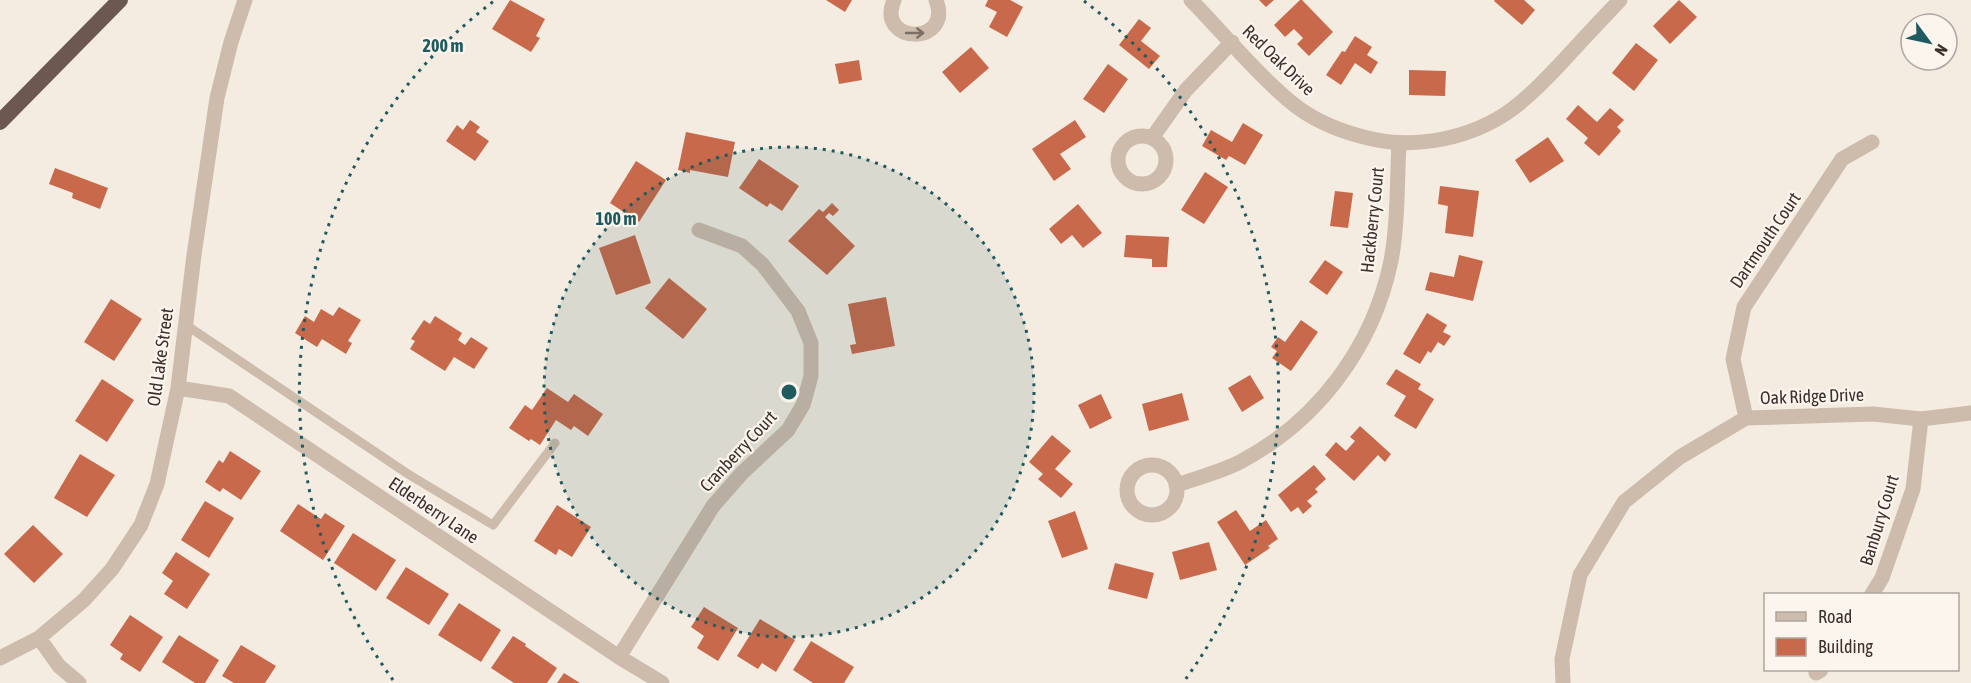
<svg xmlns="http://www.w3.org/2000/svg" width="1971" height="683" font-family="'Asap Condensed',sans-serif">
	<style>
		.building { fill: #c8694b }
		.lines { fill: none; stroke-linecap: round; stroke-linejoin: round }
		.service { stroke: #cdbbac; stroke-width: 9 }
		.minor { stroke: #cdbbac; stroke-width: 15 }
		.trunk { stroke: #6c584f; stroke-width: 16 }
		.oneway { stroke: #7d6f65 }
		.ring { fill: none; stroke: #1f5a5e; stroke-width: 3; stroke-dasharray: 3 6 }
		.labels { text-anchor: middle; dominant-baseline: central; stroke-width: 4.5; stroke-linejoin: round; paint-order: stroke }
		.street-label { font-size: 18px; fill: #3b302b; stroke: #fbf5ee }
		.centre { fill: #1f5a5e; stroke: #fbf5ee; stroke-width: 3 }
		.ring-label { font-size: 18px; text-anchor: middle; font-weight: bold; fill: #1f5a5e; stroke: #fbf5ee; stroke-width: 4.5; stroke-linejoin: round; paint-order: stroke }
	</style>
	<rect width="100%" height="100%" fill="#f4ebe1"/>
	<path class="building" d="M510,0l35,19 -9,17 4,2 -9,14 -39,-23z
		M826,0h26l-7,12z
		M988,0h22l13,7 -16,30 -18,-10 8,-15 -12,-6z
		M1259,0h15l-8,7z
		M1300,0h2l31,32 -24,24 -12,-12 6,-6 -9,-9 -9,8 -11,-12z
		M1495,0h29l11,10 -13,15 -28,-24z
		M1679,0l18,17 -27,27 -17,-18z
		M1139,19l12,9 -10,13 19,15 -11,13 -30,-24z
		M1355,36l17,11 -5,8 11,7 -7,12 -16,-11 -14,22 -15,-10 16,-24 3,1z
		M1636,43l22,17 -24,31 -22,-18z
		M971,47l18,21 -29,25 -18,-21z
		M859,60l3,20 -23,4 -4,-20z
		M1108,64l20,15 -24,34 -21,-14z
		M1409,70l37,1 -1,25 -36,-1z
		M1578,105l19,17 13,-14 14,12 -7,7 4,4 -22,25 -15,-13 4,-5 -22,-19z
		M470,120l10,7 -4,5 13,9 -14,20 -29,-20 11,-16 6,5z
		M1075,120l11,17 -26,17 11,15 -17,12 -22,-32z
		M1243,123l20,12 -18,30 -16,-9 -3,4 -24,-14 9,-16 21,12z
		M686,132l49,10 -7,35 -38,-7v3l-12,-3z
		M1548,137l16,24 -34,22 -15,-23z
		M759,159l40,27 -17,25 -12,-8 -3,4 -28,-19z
		M636,161l30,19 -27,42 -29,-19z
		M55,168l53,20 -8,21 -28,-11 1,-5 -24,-9z
		M1205,172l23,15 -24,37 -23,-14z
		M1440,186l39,5 -6,46 -28,-4 3,-27 -10,-2z
		M1335,191l18,2 -5,35 -18,-2z
		M832,203l7,7 -6,6 -4,-3 -4,4 30,29 -28,29 -39,-34 31,-32 4,3z
		M1078,204l24,29 -19,15 -11,-13 -11,9 -12,-15z
		M635,235l16,48 -35,12 -17,-47z
		M1126,235l43,2 -2,30h-15v-8l-28,-2z
		M1459,255l24,6 -10,40 -48,-11 5,-18 24,5z
		M1325,260l18,12 -16,23 -18,-13z
		M669,278l38,31 -24,30 -38,-31z
		M886,297l9,49 -43,8 -2,-9 6,-1 -8,-40z
		M111,299l31,20 -28,42 -30,-19z
		M339,307l22,13 -13,21 4,2 -6,11 -24,-15 -5,8 -22,-14 10,-17 9,6 7,-13 12,7z
		M1427,313l20,12 -4,7 8,4 -7,10 -6,-4 -7,11 -3,-2 -8,13 -17,-10z
		M435,316l27,17 -4,7 7,5 6,-8 17,11 -14,21 -20,-12 -9,14 -35,-22 5,-8 -4,-2 13,-19 6,4z
		M1301,320l17,12 -27,39 -19,-13 5,-7 -6,-4 7,-10 7,5z
		M1396,369l25,15 -3,5 16,10 -18,30 -22,-13 12,-20 -20,-12z
		M1250,375l14,23 -22,14 -14,-24z
		M102,379l32,21 -27,42 -32,-21z
		M547,388l21,14 6,-8 29,20 -15,22 -14,-10 -3,4 -15,-10 -16,25 -9,-6 -2,2 -20,-13 16,-23 7,5z
		M1182,393l7,27 -40,11 -7,-27z
		M1101,394l11,24 -22,11 -12,-24z
		M1360,426l31,28 -6,8 -7,-7 -24,26 -29,-26 11,-13 10,9 9,-10 -5,-4z
		M1052,435l19,16 -16,18 18,15 -12,14 -23,-19 5,-5 -14,-12z
		M230,451l31,20 -20,29 -18,-12 -3,4 -15,-10 14,-22 4,3z
		M80,454l35,21 -28,42 -33,-19z
		M1314,465l12,14 -11,10 3,3 -11,9 5,5 -9,8 -5,-7 -7,5 -13,-17z
		M205,501l29,17 -25,40 -28,-18z
		M298,504l23,15 4,-6 20,13 -22,34 -43,-29z
		M557,505l34,22 -19,30 -13,-8 -3,6 -22,-14z
		M1236,510l14,21 16,-11 12,19 -10,7 2,2 -25,17 -28,-43z
		M1075,511l13,38 -26,9 -14,-37z
		M33,525l30,29 -29,29 -30,-29z
		M353,533l43,27 -20,31 -42,-28z
		M1209,542l8,28 -37,10 -8,-28z
		M176,552l34,22 -23,35 -23,-15 9,-13 -11,-8z
		M1115,563l39,10 -7,26 -39,-10z
		M406,567l43,27 -20,31 -43,-27z
		M459,603l42,27 -20,32 -43,-27z
		M704,607l34,21 -20,33 -21,-13 7,-12 -13,-9z
		M130,615l33,22 -23,35 -20,-13 3,-5 -13,-9z
		M760,619l35,21 -19,32 -14,-9 -4,6 -21,-13z
		M179,635l40,25 -14,23h-10l-33,-21z
		M513,636l13,8 -1,2 32,22 -10,15h-33l-23,-15z
		M811,641l43,26 -10,16h-31l-20,-13z
		M241,645l35,21 -11,17h-31l-12,-7z
		M564,673l16,10h-23z"/>
	<g class="lines">
		<path class="service" d="M186,325l222,149 85,51 62,-82"/>
		<path class="minor" d="M894,0c-19,45 60,46 42,0
			M1191,0c33,34 69,78 106,107 23,17 48,26 75,32 46,10 100,-1 139,-29 20,-15 36,-32 53,-50 18,-20 37,-40 56,-60
			M1118 160a24 24 0 1 1 48 0a24 24 0 1 1-48 0Z
			M1152,138l34,-48 46,-48
			M178,388l51,8 390,261 43,26
			M1746,418l-13,-59 11,-52 98,-148 30,-17
			M1127 490a25 25 0 1 1 50 0a25 25 0 1 1-50 0Z
			M1176,485c22,-7 44,-13 64,-23 78,-41 133,-115 151,-201 7,-38 6,-79 8,-118
			M1872,594l10,-16 31,-89 8,-70
			M39,638l20,28 20,17
			M619,657l94,-151 29,-33 46,-43 15,-25 8,-29v-33l-13,-32 -35,-46 -21,-19 -43,-16
			M0,658l39,-20 45,-38 28,-31 29,-44 16,-41 21,-96 16,-133 23,-157 14,-56 14,-42
			M1816,673l5,-3
			M1563,683l-1,-24 18,-84 44,-73 56,-45 66,-39 127,-4 48,5 50,-6"/>
		<path class="trunk" d="M0,122l120,-122"/>
	</g>
	<defs><path id="oneway-shaft" d="M-6 0H5M1.5-3L5.5 0L1.5 3" fill="none" stroke-width="1.6" stroke-linecap="round" stroke-linejoin="round" transform="scale(1.5)"/></defs>
	<use class="oneway" href="#oneway-shaft" transform="translate(915 33)"/>
	<circle cx="789" cy="392" r="245" fill="#1f5a5e" fill-opacity=".12"/>
	<g class="ring">
		<circle cx="789" cy="392" r="245"/>
		<path d="M393 680A490 490 0 0 1 494 1M1084 1A490 490 0 0 1 1185 680"/>
	</g>
	<g class="labels">
		<g class="street-label">
			<text transform="translate(1279 60) rotate(44)">Red Oak Drive</text>
			<text transform="translate(1372 220) rotate(-84)">Hackberry Court</text>
			<text transform="translate(1765 240) rotate(-56)">Dartmouth Court</text>
			<text transform="translate(160 357) rotate(-82)">Old Lake Street</text>
			<text transform="translate(1812 396) rotate(-2)">Oak Ridge Drive</text>
			<text transform="translate(738 451) rotate(-47)">Cranberry Court</text>
			<text transform="translate(434 510) rotate(34)">Elderberry Lane</text>
			<text transform="translate(1879 520) rotate(-73)">Banbury Court</text>
		</g>
	</g>
	<circle cx="789" cy="392" r="9" class="centre"/>
	<g class="ring-label">
		<text x="443" y="52">200 m</text>
		<text x="616" y="225">100 m</text>
	</g>
	<rect x="1764" y="593" width="195" height="78" fill="#fbf5ee" stroke="#aea6a0" stroke-width="1.5"/>
	<rect x="1776" y="612" width="30" height="9" fill="#cdbbac" stroke="#aea6a0" stroke-width="1.5"/>
	<text x="1818" y="623" font-size="18" fill="#3b302b">Road</text>
	<rect x="1776" y="638" width="30" height="18" fill="#c8694b" stroke="#aea6a0" stroke-width="1.5"/>
	<text x="1818" y="653" font-size="18" fill="#3b302b">Building</text>
	<g transform="translate(1929 42) rotate(123)"><circle r="28" fill="#fbf5ee" stroke="#aea6a0" stroke-width="1.5"/>
	<path d="M0-4.5L10 22L0 15L-10 22Z" fill="#1f5a5e"/>
	<text y="-9" font-size="16" font-weight="bold" text-anchor="middle" fill="#3b302b">N</text>
	</g>
</svg>
